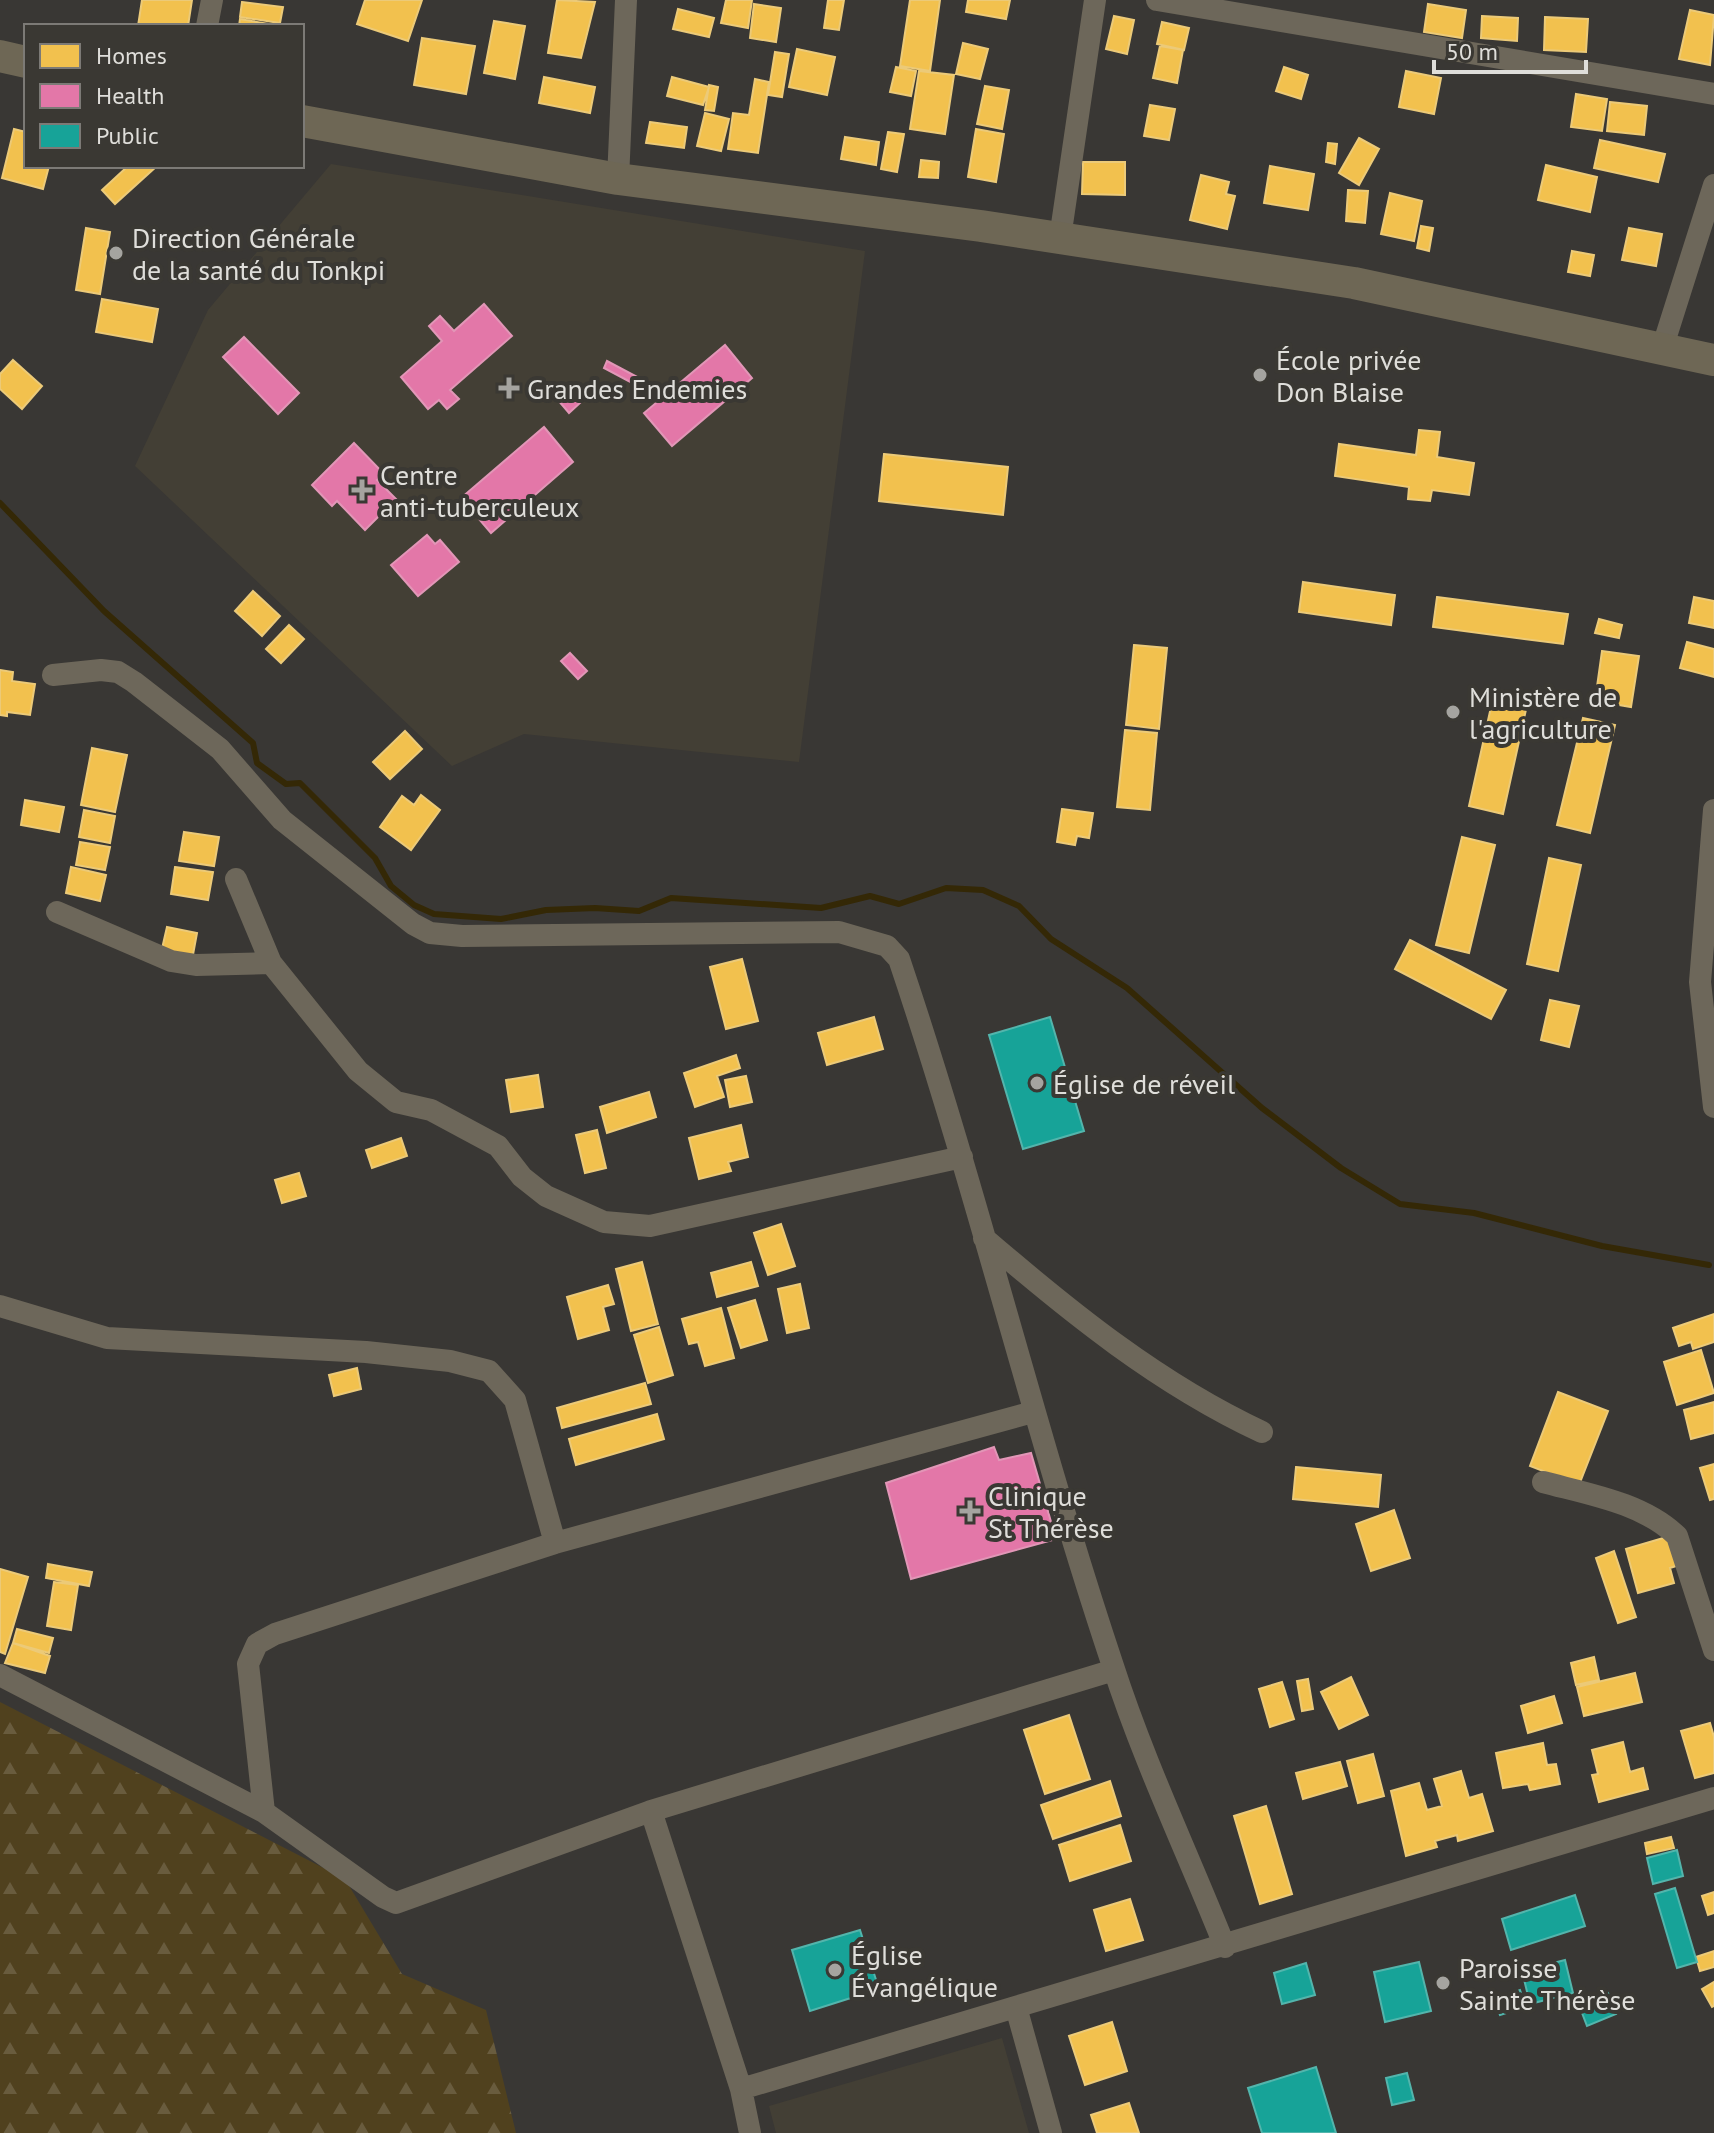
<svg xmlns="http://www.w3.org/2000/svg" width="1714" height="2133" font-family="'PT Sans',sans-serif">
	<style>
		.built { fill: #433f35 }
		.forest { fill: url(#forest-firs) }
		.homes { fill: #f2c14e; stroke: #ecca78; stroke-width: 2 }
		.health { fill: #e377a8; stroke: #e296b7; stroke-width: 2 }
		.public { fill: #17a398; stroke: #53b5ac; stroke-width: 2 }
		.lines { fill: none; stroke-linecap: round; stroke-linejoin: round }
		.stream { stroke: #342806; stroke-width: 6 }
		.street { stroke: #6d675a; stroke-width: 22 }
		.secondary { stroke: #6e6755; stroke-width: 32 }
		.poi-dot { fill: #a5a4a0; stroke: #3a3833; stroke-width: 3 }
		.labels { text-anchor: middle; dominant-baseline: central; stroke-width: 8; stroke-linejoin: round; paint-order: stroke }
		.poi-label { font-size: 28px; fill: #dfdeda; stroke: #3a3833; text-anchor: start }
	</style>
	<defs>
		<pattern id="forest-firs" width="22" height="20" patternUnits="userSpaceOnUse" patternTransform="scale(2)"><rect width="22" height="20" fill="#50411e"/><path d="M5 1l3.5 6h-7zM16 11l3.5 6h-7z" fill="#695c3e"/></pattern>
	</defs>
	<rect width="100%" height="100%" fill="#393734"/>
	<path class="built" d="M331,164l534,87 -66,511 -275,-28 -72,32 -317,-300 73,-156z
		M1002,2038l27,95h-253l-7,-27z"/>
	<path class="forest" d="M0,1702l345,177 57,95 84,36 30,123h-516z"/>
	<path class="homes" d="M142,0h50l-4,26h-50z
		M365,0h57l-14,41 -51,-17z
		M557,0l38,2 -14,56 -33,-5z
		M726,0h26l-4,28 -27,-5z
		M828,0h16l-5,30 -15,-2z
		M910,0h30l-10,71 -30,-5z
		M968,0h42l-4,19 -40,-7z
		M242,2l41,5 -3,16 -40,-6z
		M754,4l27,4 -5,34 -26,-4z
		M1428,4l38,6 -4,28 -38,-6z
		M678,9l36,9 -5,19 -36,-8z
		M1690,10l24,5 -4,50 -31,-6z
		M1114,16l20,4 -7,34 -21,-5z
		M1482,16l36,2 -1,23 -36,-3z
		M1545,17l43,2 -2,33 -42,-2z
		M240,19l35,6v1h-36z
		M494,21l31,5 -10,53 -31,-6z
		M1162,22l27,6 -5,22 -27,-6z
		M422,38l53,8 -9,48 -52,-9z
		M963,43l25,6 -8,30 -24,-5z
		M1160,46l23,4 -6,33 -24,-5z
		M797,49l38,8 -8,38 -38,-8z
		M775,52l14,2 -7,43 -14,-2z
		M896,67l20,4 -5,25 -21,-4z
		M1284,67l24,8 -7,24 -25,-8z
		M919,71l35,4 -9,59 -35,-5z
		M1406,71l35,7 -7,36 -35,-7z
		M544,77l51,10 -5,26 -51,-10z
		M672,77l37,10 -6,18 -36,-9z
		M755,79l14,3 -11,71 -30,-4 5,-36 16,2z
		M709,85l9,2 -4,24 -9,-1z
		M985,86l24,4 -7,39 -25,-5z
		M1576,94l31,5 -5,32 -31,-4z
		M1610,102l37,4 -3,29 -37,-4z
		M1150,105l25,4 -6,31 -25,-4z
		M705,113l24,6 -8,32 -24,-5z
		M650,122l37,5 -3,21 -38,-5z
		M14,129l12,3v34h23l-6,23 -41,-11z
		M976,129l28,5 -8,48 -28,-5z
		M888,132l16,2 -7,38 -16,-3z
		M845,137l34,5 -3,23 -35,-6z
		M1359,138l20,11 -20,36 -20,-12z
		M1600,140l65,14 -7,28 -64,-14z
		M1328,143l9,1 -2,20 -9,-2z
		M921,160l18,2 -1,16 -19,-1z
		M1083,162h42v33l-43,-1z
		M1546,165l51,12 -7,35 -52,-12z
		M128,166h29l-42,38 -13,-14z
		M1270,166l44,8 -6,36 -44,-7z
		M1201,175l28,7 -3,12 9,2 -8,33 -37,-9z
		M1348,190l20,1 -3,32 -19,-2z
		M1390,193l32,8 -8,40 -33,-7z
		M1421,226l12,2 -4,23 -12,-3z
		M86,228l24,4 -10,62 -24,-4z
		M1629,228l33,6 -6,32 -34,-6z
		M1572,251l22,4 -4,21 -22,-4z
		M102,299l56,10 -6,33 -56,-10z
		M13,360l29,26 -20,23 -22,-20v-15z
		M1419,430l21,2 -3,25 37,6 -5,32 -37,-5 -2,11 -22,-2 1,-12 -74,-11 4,-32 77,11z
		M884,454l124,13 -5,48 -124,-14z
		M1303,582l92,13 -4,30 -92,-13z
		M253,591l27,25 -18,20 -27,-25z
		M1437,597l131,17 -5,30 -130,-17z
		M1694,597l20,4v27l-25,-5z
		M1599,619l23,6 -3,13 -24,-5z
		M289,625l15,14 -23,24 -15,-14z
		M1687,642l27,7v28l-34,-9z
		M1134,645l33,3 -8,81 -33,-4z
		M1602,651l37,5 -8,51 -36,-6z
		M0,670l13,2 -1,9 23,3 -5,31 -23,-3v4l-7,-1z
		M1493,698l34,7 -24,109 -34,-8z
		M1583,718l32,7 -25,108 -33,-8z
		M1125,730l32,3 -7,77 -33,-3z
		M405,731l17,18 -32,30 -17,-17z
		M92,748l35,7 -12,57 -34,-7z
		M421,795l19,15 -29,40 -31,-23 22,-31 12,9z
		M25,800l39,7 -5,25 -38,-7z
		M1062,809l31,4 -4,25 -12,-2 -2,9 -18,-3z
		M84,810l31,6 -5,27 -31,-6z
		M184,832l35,5 -5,29 -35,-5z
		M1462,837l33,8 -26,108 -33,-8z
		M80,842l30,5 -5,23 -29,-5z
		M1549,858l32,7 -23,106 -31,-7z
		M71,867l35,8 -6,26 -34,-8z
		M175,867l38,5 -5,28 -37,-6z
		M167,927l30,6 -5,27 -31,-7z
		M1410,940l96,50 -15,29 -96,-50z
		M742,959l16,62 -32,8 -16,-62z
		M1550,1000l29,6 -10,41 -28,-7z
		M874,1017l9,32 -56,16 -9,-32z
		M736,1055l4,13 -23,8 7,21 -29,10 -11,-34z
		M538,1075l5,32 -32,5 -5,-32z
		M746,1076l6,26 -22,5 -5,-27z
		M649,1092l7,25 -49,16 -7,-26z
		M741,1125l7,32 -20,5 3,9 -32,8 -10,-41z
		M597,1130l9,38 -21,5 -9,-38z
		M401,1138l6,18 -35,12 -6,-18z
		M299,1173l7,23 -24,7 -7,-23z
		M781,1224l14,42 -27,9 -14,-42z
		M642,1262l16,62 -27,7 -15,-62z
		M751,1262l7,24 -41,11 -6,-24z
		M800,1284l9,44 -22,5 -9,-44z
		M608,1285l6,19 -11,3 6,23 -31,9 -11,-42z
		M755,1300l12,40 -26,8 -13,-40z
		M721,1308l13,50 -29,8 -7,-24 -9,2 -7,-25z
		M1714,1314v28l-21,7 -2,-7 -12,4 -6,-18z
		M659,1327l14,48 -25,8 -14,-48z
		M1701,1350l13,43 -37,12 -13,-43z
		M357,1368l4,21 -27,7 -5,-21z
		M645,1383l6,21 -89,24 -5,-20z
		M1558,1392l50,19 -29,74 -49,-19z
		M1714,1402v31l-23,6 -7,-29z
		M657,1414l7,25 -88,26 -7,-26z
		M1714,1464v35l-4,1 -10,-32z
		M1296,1467l85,8 -3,32 -85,-8z
		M1394,1510l16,48 -39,13 -15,-47z
		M1670,1536l9,29 -9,3 4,15 -36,10 -12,-44z
		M1614,1551l22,66 -18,6 -22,-65z
		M48,1564l44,8 -3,14 -43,-8z
		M0,1569l28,8 -23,77 -5,-2z
		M54,1582l24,3 -7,45 -24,-4z
		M17,1629l36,9 -4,15 -36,-10z
		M13,1643l37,13 -5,17 -40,-10z
		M1594,1657l5,23 -23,5 -5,-22z
		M1635,1673l7,29 -58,14 -7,-29z
		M1351,1677l17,38 -29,14 -18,-37z
		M1308,1679l5,30 -11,2 -5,-30z
		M1282,1682l12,37 -24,8 -11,-38z
		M1554,1696l8,27 -34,10 -7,-27z
		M1069,1715l21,64 -45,15 -21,-64z
		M1710,1723l4,14v36l-19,5 -14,-47z
		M1623,1742l7,30 13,-4 5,21 -49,13 -7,-27 6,-1 -6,-24z
		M1543,1743l4,22 9,-1 4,20 -30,6 -2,-6 -25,4 -7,-35z
		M1373,1754l11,42 -26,7 -11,-42z
		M1340,1762l7,24 -44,13 -7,-26z
		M1461,1771l8,27 13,-4 11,37 -35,10 -1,-6 -22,6 2,6 -31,9 -15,-65 28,-8 8,27 15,-4 -8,-27z
		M1110,1781l11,35 -68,23 -12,-34z
		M1266,1806l26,88 -32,10 -26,-88z
		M1120,1825l11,36 -61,20 -11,-36z
		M1671,1837l3,11 -27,6 -2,-11z
		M1714,1892v21l-6,2 -6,-19z
		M1130,1899l13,41 -37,11 -12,-41z
		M1714,1951v16l-14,4 -4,-14z
		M1714,1982v24l-2,1 -10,-18z
		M1112,2022l15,49 -42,14 -16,-49z
		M1129,2103l10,30h-42l-6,-18z"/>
	<path class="health" d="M484,304l28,32 -62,54 9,9 -12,10 -8,-9 -11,9 -27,-32 41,-36 -13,-15 11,-10 14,15z
		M244,337l55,56 -21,21 -55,-57z
		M725,345l27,33 -80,68 -28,-33z
		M607,361l34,18 -3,7 -34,-18z
		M569,390l11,13 -11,10 -11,-13z
		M544,427l29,35 -82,71 -30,-35z
		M354,443l30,31 -7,6 19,19 -31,31 -28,-29 -5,5 -20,-21z
		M427,535l8,9 5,-4 19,22 -41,34 -27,-31z
		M570,653l17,18 -9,8 -17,-18z
		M994,1447l5,13 32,-7 25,86 -145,40 -25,-96z"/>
	<path class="public" d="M1050,1017l34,114 -61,18 -34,-114z
		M1677,1850l6,26 -30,8 -6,-26z
		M1675,1888l22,74 -20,6 -22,-74z
		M1575,1895l10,31 -74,24 -9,-31z
		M860,1930l19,59 -69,22 -18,-61z
		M1565,1960l8,33 -43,11 -8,-33z
		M1419,1962l12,49 -46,11 -11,-50z
		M1306,1963l9,32 -33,9 -8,-31z
		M1520,1990l6,17 -26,8 -6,-16z
		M1608,1993l8,21 -29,12 -8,-21z
		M1316,2067l20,66h-74l-14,-45z
		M1407,2073l7,27 -22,5 -6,-27z"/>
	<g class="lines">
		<path class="stream" d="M0,503l104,108 149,132 4,20 29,21 14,-1 75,75 16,28 23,19 20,9 67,5 45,-9 49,-2 44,3 32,-13 150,10 49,-12 29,8 47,-16 37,2 36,16 32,33 76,49 135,120 79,60 59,36 74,9 128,33 107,19"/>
		<path class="street" d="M1157,0l557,94
			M207,26l5,-26
			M618,179l8,-179
			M1060,238l35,-238
			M1662,349l52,-164
			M53,675l48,-5 17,2 16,10 86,67 62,71 131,104 17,9 32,3 377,-4 48,14 12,13c79,234 136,474 214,707 31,96 75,188 112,281
			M1714,810l-14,172 14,125
			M236,879l35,84 87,108 38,31 35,8 67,36 24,31 24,19 58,26 46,4 312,-69
			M57,912l114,49 25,4 75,-2
			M984,1238c86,74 175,146 278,194
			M0,1306l107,32 259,14 84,9 39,10 26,29 40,143
			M1543,1482c45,12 100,21 134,54l37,114
			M0,1675l264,137 119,85 13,6 255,-92 463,-141
			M651,1811l90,278 9,44
			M264,1812l-16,-148 9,-20 18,-10 280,-91 478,-131
			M1016,2007l35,126
			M741,2089l973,-291"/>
		<path class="secondary" d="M0,56l26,6
			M302,121l316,58 363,47 373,57 360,77"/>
	</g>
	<g class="poi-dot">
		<circle cx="116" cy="253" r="8"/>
		<circle cx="1260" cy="375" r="8"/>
		<path d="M505 376h8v8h8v8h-8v8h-8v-8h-8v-8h8z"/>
		<path d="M358 478h8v8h8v8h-8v8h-8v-8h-8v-8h8z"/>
		<circle cx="1453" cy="712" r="8"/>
		<circle cx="1037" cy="1083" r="8"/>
		<path d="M966 1499h8v8h8v8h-8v8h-8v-8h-8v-8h8z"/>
		<circle cx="835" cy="1970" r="8"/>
		<circle cx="1443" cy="1983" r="8"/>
	</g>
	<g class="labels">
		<g class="poi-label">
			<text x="132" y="237">Direction Générale<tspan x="132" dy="32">de la santé du Tonkpi</tspan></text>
			<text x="1276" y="359">École privée<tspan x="1276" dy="32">Don Blaise</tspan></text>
			<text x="527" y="388">Grandes Endemies</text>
			<text x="380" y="474">Centre<tspan x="380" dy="32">anti-tuberculeux</tspan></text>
			<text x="1469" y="696">Ministère de<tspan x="1469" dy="32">l'agriculture</tspan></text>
			<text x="1053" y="1083">Église de réveil</text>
			<text x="988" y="1495">Clinique<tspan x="988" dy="32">St Thérèse</tspan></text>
			<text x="851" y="1954">Église<tspan x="851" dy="32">Évangélique</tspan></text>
			<text x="1459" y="1967">Paroisse<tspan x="1459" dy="32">Sainte Thérèse</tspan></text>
		</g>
	</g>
	<rect x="24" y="24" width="280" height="144" fill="#3a3833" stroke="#7c7a76" stroke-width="2"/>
	<rect x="40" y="44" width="40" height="24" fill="#f2c14e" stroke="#7c7a76" stroke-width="2"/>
	<text x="96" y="64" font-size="24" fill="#dfdeda">Homes</text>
	<rect x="40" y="84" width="40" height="24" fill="#e377a8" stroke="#7c7a76" stroke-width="2"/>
	<text x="96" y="104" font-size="24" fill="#dfdeda">Health</text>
	<rect x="40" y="124" width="40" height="24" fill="#17a398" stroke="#7c7a76" stroke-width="2"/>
	<text x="96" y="144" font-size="24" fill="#dfdeda">Public</text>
	<path d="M1434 60v12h152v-12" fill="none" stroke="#dfdeda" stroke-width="4"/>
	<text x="1446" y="60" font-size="24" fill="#dfdeda" stroke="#3a3833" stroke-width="6" paint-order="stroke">50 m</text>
</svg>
